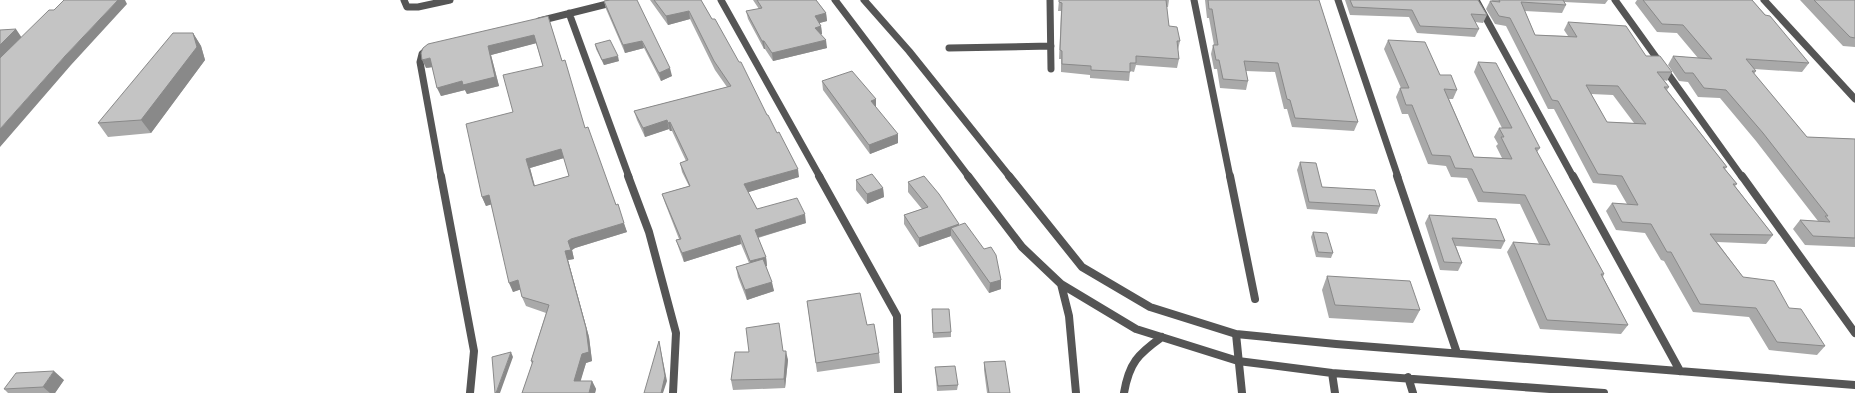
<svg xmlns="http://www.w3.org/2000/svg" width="1855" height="393" font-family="Signika,sans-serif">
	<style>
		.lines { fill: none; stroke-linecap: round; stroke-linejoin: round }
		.minor-far1 { stroke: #555; stroke-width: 7 }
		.minor { stroke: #555; stroke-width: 8 }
		.wall { fill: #a9a9a9; fill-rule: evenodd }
		.shaded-wall { fill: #898989 }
		.building { fill: #c4c4c4; stroke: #898989; fill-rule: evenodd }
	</style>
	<rect width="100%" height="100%" fill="#fff"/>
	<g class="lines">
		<path class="minor-far1" d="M404,0l3,7h11l32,-7
			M721,0l99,177
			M835,0l134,177
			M864,0l45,51 101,126
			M1050,0l1,69
			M1194,0l36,177
			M1338,0l60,177
			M1476,0l97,177
			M1615,0l127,177
			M1764,0l91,99
			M569,13l60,164
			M539,21l84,-21
			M429,48l-7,6 -2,8 21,115
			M949,48l102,-2"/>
		<path class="minor" d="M441,176l33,175 -4,42
			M628,176l21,56 27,101 -3,60
			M819,176l78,140 1,77
			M968,176l54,71 39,37 75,45 102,32 94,12 272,20
			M1009,176l73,91 68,40 86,27 100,10 519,41
			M1230,176l25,123
			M1397,176l60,177
			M1573,176l107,195
			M1742,176l113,157
			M1061,284l8,32 7,77
			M1236,334l6,59
			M1332,373l3,20
			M1408,377l5,16
			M1124,393c5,-30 14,-39 38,-56"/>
	</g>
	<path class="wall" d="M610,0l62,76 -11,5 -17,-33 -19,5 -19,-44 -2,-8z
		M650,0h51l66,115 32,62 -51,15 9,17 49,14 -48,15 8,19 1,9h-1l8,25 -27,9 -9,-23 -2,-10 13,-4 -8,-19 -57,18 -5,-13 -3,-9 3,-1 -14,-36 -3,-9 27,-8 -7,-14 -2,-9 6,-2 -14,-30h-2l-1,-2 -24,8 -8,-17 -3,-9 93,-24 -12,-17 -25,-51 -22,6z
		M753,0h63l10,13 1,8 -8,2 2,3 1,8h-1l6,14 -54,13 -8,-12h-1l-16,-30 -2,-8 13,-2z
		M1059,0h110l-1,7h-2l3,19 11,15 -2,9 1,9 -2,9 -41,-3 -2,7 -4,-1 -1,10 -39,-3v-3l-29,-3v-13h-2l2,-48h-3z
		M1205,0h114l39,122 -4,9 -62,-4 -5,-18h-3l-9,-37 -29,-1 2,10 -2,9 -26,-2 -3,-19h-3l-3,-15 2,-9h1l-5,-27h-2z
		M1345,0h133l9,15 -4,8 -8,-1 4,7 -4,8 -58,-4 -8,-16 -59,-2z
		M1491,0h117l-3,4 -41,-2 2,3 -4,8 -37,-2 10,24 33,1 -4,-6 4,-8 78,34 26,16 -5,9 -3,-1 5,7 -2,3 60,77 -2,2 12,15 -2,2 38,49 -7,9 -49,-2 26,35 46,31 36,38 -8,9 -48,-5 -20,-33 -56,-5 -29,-51 -3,-1 -16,-27 -29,-3 -10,-19 6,-8 15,1 -11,-19 -23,-2 -39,-74h-6l-42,-83 -11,-2 -9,-15 4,-8h2zM1591,94l22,1 21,28 -27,-1z
		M1637,0h115l57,63 -7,9 -48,-3 2,2 -2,3 53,63 48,2v108l-50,-2 -12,-16 7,-9 18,1 -62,-80 -36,-43 -22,-1 -10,-15 -9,-1 -11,-16 5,-9 25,2 -21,-25 -20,-1 -22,-29z
		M1800,0h55v47l-12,-1z
		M548,16l14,45 23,67 31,77 11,27 -52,16 -3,2 2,9 -6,1 21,77 3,24 -6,2 -6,18h12l4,8 -1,4h-73l10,-29 -1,-3 15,-48 -20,-7 -4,-9 -1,-8 -8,3 -22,-88 -5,2 -4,-9 31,-85 30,-46 -7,-23 -45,12 8,31 -32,8 -2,-4 -24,6 -9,-29 -6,1zM564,158l5,18 -34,10 -5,-18z
		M193,33l8,13 4,14 -54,73 -43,4 -10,-14z
		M1388,40l52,35 17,15 -4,9h-4l25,58 28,1 -6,-12 2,-2 -4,-7 5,-9h3l-28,-56 4,-10 62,86 -3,4 67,122 -1,3 25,48 -7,9 -81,-5 -33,-77 6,-10 26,2 -19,-40 -42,-2 -11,-24 -16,-1 -5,-11 -18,-2 -20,-50h-6l-6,-17 4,-9h1l-17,-39z
		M595,44l24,17 -15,4 -8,-16z
		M822,81l54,18v8l22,36 -28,11 -47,-64z
		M1300,162l22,25 58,19 -3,8 -70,-5 -10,-39z
		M856,180l27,8 1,9 -17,7 -11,-14z
		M908,182l51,43 42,55v9l-12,4 -38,-56v-1l-32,11 -15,-23v-9l18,-6 -14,-17z
		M1429,215l76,26 -4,8 -45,-3 6,17 -4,8 -18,-1 -15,-47z
		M1313,232l20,21 -2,5 -15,-1 -5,-20z
		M1327,276l93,34 -7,13 -84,-5 -7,-28z
		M807,301l60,24 12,28 1,10 -63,9z
		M932,309l19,23v5l-18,1z
		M784,351l4,9 -3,28 -52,2 -2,-10z
		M984,362l26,31h-23l-3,-23z
		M935,367l23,18 -1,5 -20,1z
		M64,380l-9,13h-47l-4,-4z"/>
	<path class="shaded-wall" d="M118,0h7l2,4 -56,61 -71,82v-18l65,-73z
		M689,11l1,8 -22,6 -2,-9z
		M826,13l1,8 -11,3 -1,-8z
		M821,26l1,8 -6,2 -1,-8z
		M16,29l6,9 -22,23v-16z
		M193,33l8,13 4,14 -54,73 -10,-13z
		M534,35l3,8 -46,12 8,31 -32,8 -2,-4 -24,6 -4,-8 25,-7 26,-35z
		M826,40l1,8 -54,13 -1,-8z
		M642,41l2,7 -19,5 -2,-8z
		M762,41h2l1,8h-1z
		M618,56l1,5 -15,4 -2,-5z
		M430,58l3,9 -7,1 -4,-8z
		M670,68l2,8 -11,5 -2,-8z
		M876,99v9l-5,-7z
		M667,120l2,9 -24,8 -2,-9z
		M670,122l2,9h-2l-2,-8z
		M898,134v9l-28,11 -1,-9z
		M561,149l3,9 -34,10 7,27 -3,-9 -8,-27z
		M798,169l1,8 -53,16 -2,-9z
		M883,188l1,9 -17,7v-10z
		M489,195l4,9 -7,2 -4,-9z
		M805,214l1,9 -50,15 -1,-8z
		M624,223l3,9 -52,16 -3,2 2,9 -6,1 21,77 3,24 -6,2 -8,27 -4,-9 -9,-130 3,-10 3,-2z
		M959,224l-1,9 -7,-5v8l-32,11v-9z
		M740,235l1,9 -57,18 -2,-9z
		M766,257l1,9 -15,4 -2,-9z
		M518,280l4,9 -9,3 -4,-9z
		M1001,280v9l-12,4 1,-10z
		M772,282l2,9 -27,9 -2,-10z
		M659,341l8,40 -4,12h-2z
		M786,351l2,9 -3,28 -1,-9z
		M511,352l2,5 -13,36h-4z
		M54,371l10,9 -9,13h-5l-7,-6z
		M592,381l4,8 -1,4h-6z"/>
	<path class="building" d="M64,0h54l-53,56 -65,73v-71l49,-48h5z
		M610,0h27l33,68 -11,5 -17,-32 -19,4 -19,-44z
		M654,0h47l11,19h3l24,43h2l26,53h1l9,18 2,-1 19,37 -54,15 13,25 40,-11 8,16 -50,16 11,27 -16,4 -10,-26 -58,18 -6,-13 5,-1 -19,-45 28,-8 -10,-23 8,-3 -18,-38 -2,1 -1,-3 -24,8 -9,-17 97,-25 -17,-25 -25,-50 -23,5z
		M757,0h59l10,13 -11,3 6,10 -6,2 11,12 -54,13 -8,-12h-2l-16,-30 16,-3z
		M1059,0h107l3,26 8,1 3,14h-3l2,18 -43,-3v7h-6v9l-39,-2v-4l-29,-2v-13l-2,-1 2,-47 -3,-1z
		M1208,0h111l39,122 -63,-4 -5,-18 -3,-1 -9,-36 -34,-2 4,20 -25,-2 -4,-19h-3l-3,-15h5l-6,-36h-3z
		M1350,0h128l9,15 -16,-1 8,15 -59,-3 -8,-16 -59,-3z
		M1499,0h64l3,5 -45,-3 14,33 42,2 -9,-15 58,4 20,30h14l12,16h-15l12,15h-5l63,80h-4l14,17h-4l40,51 -63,-1 33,43 31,4 15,27 12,1 24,37 -48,-4 -21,-34 -56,-4 -29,-52h-4l-16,-28 -29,-2 -10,-19 26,2 -16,-29 -24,-2 -40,-73 -6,-1 -42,-82 -11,-2 -9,-15 10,1zM1586,85l32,1 28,38 -39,-2z
		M1643,0h109l13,15 5,1 39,47 -63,-4 10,12h-4l55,66 48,2v99l-42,-2 -13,-16 30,2 -5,-6h3l-65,-83 -37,-43 -22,-2 -11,-15h-8l-12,-17 39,3 -29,-34 -21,-1z
		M1814,0h41v38l-5,-1z
		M548,16l14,45 3,-1 20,68 3,-1 28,78 2,-1 6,19 -53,16 -3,2 3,9 -6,1 21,77 3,24 -7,2 -8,27h18l-3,12h-67l11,-32h-2l18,-56 -27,-8 -4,-17 -9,3 -20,-88 -7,2 -16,-73 47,-12 -10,-37 40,-9 -9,-31 -46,11 7,31 -32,8 -1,-4 -25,7 -7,-30 -8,2 -1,-7 2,-5 5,-4zM561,149l8,27 -35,10 -8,-27z
		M16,29l-16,16v-15z
		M173,33h20l4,14 -56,73 -43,3z
		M610,40l8,16 -16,4 -7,-16z
		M1388,40l37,2 15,33h11l6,15 -13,-1 30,68 38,2 -11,-22h3l-5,-9h13l-34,-66 18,1 44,85h-5l69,126h-3l27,51 -81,-5 -34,-78 37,3 -25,-50 -42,-3 -11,-23 -17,-1 -5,-12 -18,-1 -20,-50h-6l-6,-17h9z
		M852,71l24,28 -5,2 27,33 -29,11 -47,-64z
		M1300,162l16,1 6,24 53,3 5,16 -71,-4z
		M872,174l11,14 -16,6 -11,-14z
		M924,176l15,18 20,30 -40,14 -15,-23 24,-8 -20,-25z
		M1429,215l67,4 9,22 -53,-3 10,25 -18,-1z
		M965,223l19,26 7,-2 5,8 5,25 -11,3 -39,-55z
		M1313,232l14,1 6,20 -15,-1z
		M763,259l9,23 -27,8 -9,-23z
		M1327,276l83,5 10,29 -85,-5z
		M860,293l7,32 7,-1 5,29 -63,10 -9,-62z
		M932,309h17l2,23 -18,1z
		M779,323l4,28h3l-2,28 -53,1 4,-28h14l-3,-24z
		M659,341l6,35 -4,17h-17z
		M511,352l-15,41h-1l-3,-36z
		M1005,361l5,32h-21l-5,-31z
		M955,366l3,19 -20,1 -3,-19z
		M54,371l-11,16 -39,2 12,-16z"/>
</svg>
